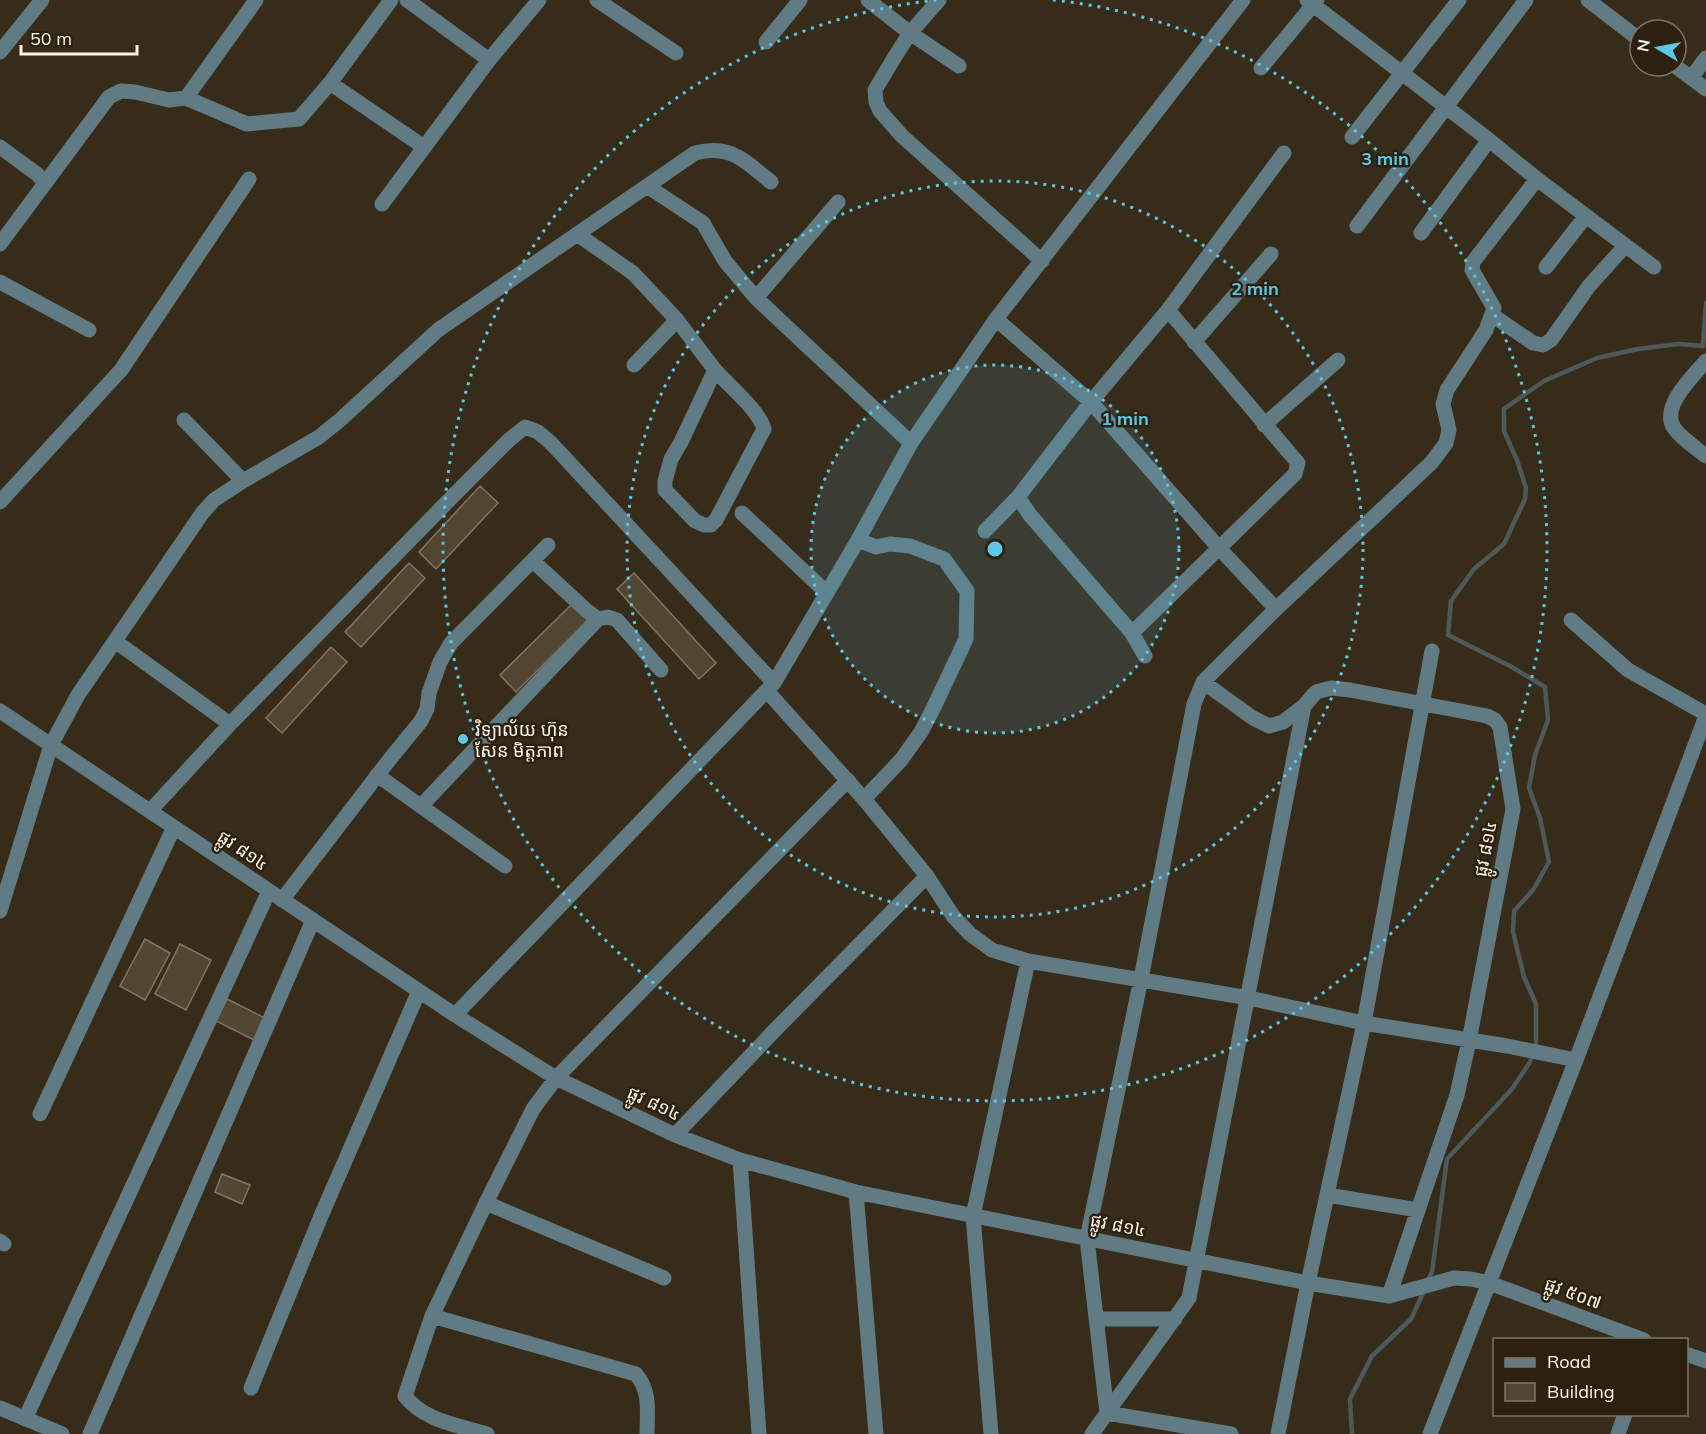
<svg xmlns="http://www.w3.org/2000/svg" width="1706" height="1434" font-family="Mulish,'Noto Sans Khmer',sans-serif">
	<style>
		.lines { fill: none; stroke-linecap: round; stroke-linejoin: round }
		.stream { stroke: #4e595b; stroke-width: 4.5 }
		.building { fill: #524633; stroke: #837562; stroke-width: 1.5 }
		.minor { stroke: #607b84; stroke-width: 15 }
		.ring { fill: none; stroke: #5cc7e7; stroke-width: 3; stroke-dasharray: 3 6 }
		.poi-dot { fill: #5cc7e7; stroke: #2c2110; stroke-width: 2 }
		.labels { text-anchor: middle; dominant-baseline: central; stroke-width: 5; stroke-linejoin: round; paint-order: stroke }
		.poi-label { font-size: 18px; fill: #fcf4e9; stroke: #2c2110; text-anchor: start }
		.street-label { font-size: 18px; fill: #fcf4e9; stroke: #2c2110 }
		.centre { fill: #5cc7e7; stroke: #2c2110; stroke-width: 3 }
		.ring-label { font-size: 18px; text-anchor: middle; font-weight: bold; fill: #5cc7e7; stroke: #2c2110; stroke-width: 5; stroke-linejoin: round; paint-order: stroke }
	</style>
	<rect width="100%" height="100%" fill="#372b1a"/>
	<g class="lines">
		<path class="stream" d="M1428,1280l4,-8 15,-113 65,-70 18,-27 6,-16v-42l-12,-27 -11,-45 1,-21 19,-21 16,-28 -9,-44 -11,-30 6,-33 13,-35 -3,-33 -35,-21 -62,-31 3,-34 23,-32 30,-25 21,-45 1,-11 -9,-28 -13,-29v-22l40,-28 53,-23 41,-9 40,-5 25,2 3,-43
			M1352,1434l-2,-35 22,-43 39,-37 13,-28"/>
	</g>
	<path class="building" d="M480,486l18,17 -62,66 -17,-17z
		M409,563l16,15 -64,69 -16,-15z
		M634,573l82,90 -17,16 -82,-90z
		M571,605l17,15 -72,72 -16,-17z
		M331,647l16,15 -65,71 -16,-15z
		M145,939l25,14 -25,47 -25,-14z
		M180,944l31,16 -25,50 -31,-16z
		M227,999l38,19 -11,22 -38,-19z
		M222,1174l28,11 -8,19 -27,-12z"/>
	<g class="lines">
		<path class="minor" d="M407,0l82,60
			M597,0l79,53
			M868,0l42,33 49,33
			M939,0l-29,33 -16,25 -19,32 1,12 4,9 22,25 140,125
			M1307,0l182,140 48,39 117,88
			M1588,0l52,40
			M766,42l34,-42
			M0,52l42,-52
			M1675,66l31,23
			M1261,68l56,-68
			M1691,78l15,-20
			M330,83l61,-83
			M186,98l70,-98
			M1352,137l107,-137
			M0,147l37,27 8,9
			M647,186l56,37 22,38 31,37 155,145
			M382,204l107,-144 50,-60
			M1357,226l169,-226
			M1421,233l68,-93
			M577,234l56,39 44,47 38,50 -34,72 -10,17 -6,22v9l30,31 9,4h7l5,-5 48,-91c-5,-19 -35,-43 -49,-59
			M0,244l109,-147 12,-6 14,1 34,8 17,-2 61,26 52,-5 31,-36 94,64
			M1546,267l40,-51
			M0,282l89,48
			M756,298l82,-96
			M1492,315l41,28 10,2 8,-5 38,-54 36,-40
			M996,319l95,83 128,146 57,61
			M1194,342l77,-88
			M1706,361c-13,15 -46,46 -32,67 8,11 22,20 32,28
			M634,365l43,-45
			M184,420l59,61
			M1264,425l74,-65
			M1018,497l12,18 102,118 13,23
			M0,502l121,-132 128,-191
			M742,513l85,80
			M985,531l33,-34 73,-95 77,-92 116,-157
			M858,540l18,7 14,-3 20,2 34,13 23,32 -1,48 -33,70 -12,23 -20,28 -37,39
			M598,619l10,-2 9,3 44,50
			M1571,620l57,50 78,44
			M1132,633l163,-159 3,-11 -130,-153
			M115,641l115,83
			M1203,682l50,36 16,8 14,-4 21,-16 12,-14 15,-4 19,2 137,26 8,4 5,7 13,82 -44,232 -12,54 -68,201
			M767,691l97,108 63,77 26,40 17,18 22,16 36,11 221,37 115,25 143,23 69,14
			M0,711l455,304 101,63 119,57 65,25 116,32 452,91 81,13 65,-18 17,1 18,4 155,57
			M377,775l128,91
			M421,806l177,-187 -12,-9 -53,-49
			M150,811l80,-87 225,-230 54,-54 16,-13 13,5 13,11 223,240
			M282,900l104,-136 35,-43 6,-12 2,-16 11,-31 11,-19 97,-98
			M0,911l51,-166 27,-50 125,-183 11,-12 29,-19 76,-44 21,-17 98,-90 257,-177c37,-9 49,8 76,29
			M455,1015l319,-332 84,-143 53,-97 85,-124 247,-319
			M40,1114l134,-287
			M675,1135l99,-104 153,-155
			M740,1160l19,274
			M856,1192l20,242
			M1327,1195l91,15
			M486,1203l178,75
			M0,1241l4,3
			M432,1316l204,58c15,18 11,38 11,60
			M1097,1319h78
			M1686,1354l20,7
			M251,1388l70,-172 98,-225
			M0,1408l62,26
			M25,1419l244,-528
			M90,1434l223,-514
			M487,1434c-29,-9 -63,-13 -82,-38l27,-80 54,-113 47,-94 23,-31 292,-298
			M991,1434l-18,-218 55,-255
			M1092,1434l97,-136 115,-592
			M1231,1434l-124,-21 -20,-174 54,-260 53,-275 9,-22 73,-73 156,-147 14,-19 3,-13 -6,-26 4,-14 39,-60 8,-22 -22,-38 1,-8 64,-83
			M1278,1434l30,-151 56,-260 68,-372
			M1430,1434l146,-374 130,-344
			M1618,1434l7,-20"/>
	</g>
	<circle cx="995" cy="549" r="184" fill="#5cc7e7" fill-opacity=".12"/>
	<g class="ring">
		<circle cx="995" cy="549" r="184"/>
		<circle cx="995" cy="549" r="368"/>
		<path d="M1053 0A552 552 0 1 1 937 0"/>
	</g>
	<circle class="poi-dot" cx="463" cy="739" r="6"/>
	<g class="labels">
		<g class="poi-label">
			<text x="475" y="729">វិទ្យាល័យ ហ៊ុន<tspan x="475" dy="21">សែន មិត្តភាព</tspan></text>
		</g>
		<g class="street-label">
			<text transform="translate(1485 849) rotate(-79)">ផ្លូវ ៨១៤</text>
			<text transform="translate(243 850) rotate(34)">ផ្លូវ ៨១៤</text>
			<text transform="translate(654 1103) rotate(25)">ផ្លូវ ៨១៤</text>
			<text transform="translate(1118 1225) rotate(11)">ផ្លូវ ៨១៤</text>
			<text transform="translate(1573 1293) rotate(20)">ផ្លូវ ៥០៧</text>
		</g>
	</g>
	<circle cx="995" cy="549" r="9" class="centre"/>
	<g class="ring-label">
		<text x="1385" y="165">3 min</text>
		<text x="1255" y="295">2 min</text>
		<text x="1125" y="425">1 min</text>
	</g>
	<rect x="1493" y="1338" width="195" height="78" fill="#2c2110" stroke="#7f7567" stroke-width="1.5"/>
	<rect x="1505" y="1358" width="30" height="9" fill="#607b84" stroke="#7f7567" stroke-width="1.5"/>
	<text x="1547" y="1368" font-size="18" fill="#fcf4e9">Road</text>
	<rect x="1505" y="1383" width="30" height="18" fill="#524633" stroke="#7f7567" stroke-width="1.5"/>
	<text x="1547" y="1398" font-size="18" fill="#fcf4e9">Building</text>
	<g transform="translate(1658 48) rotate(280)"><circle r="28" fill="#2c2110" stroke="#7f7567" stroke-width="1.5"/>
	<path d="M0-4.5L10 22L0 15L-10 22Z" fill="#5cc7e7"/>
	<text y="-9" font-size="16" font-weight="bold" text-anchor="middle" fill="#fcf4e9">N</text>
	</g>
	<path d="M21 45v9h116v-9" fill="none" stroke="#fcf4e9" stroke-width="3"/>
	<text x="30" y="45" font-size="18" fill="#fcf4e9" stroke="#2c2110" stroke-width="4.5" paint-order="stroke">50 m</text>
</svg>
